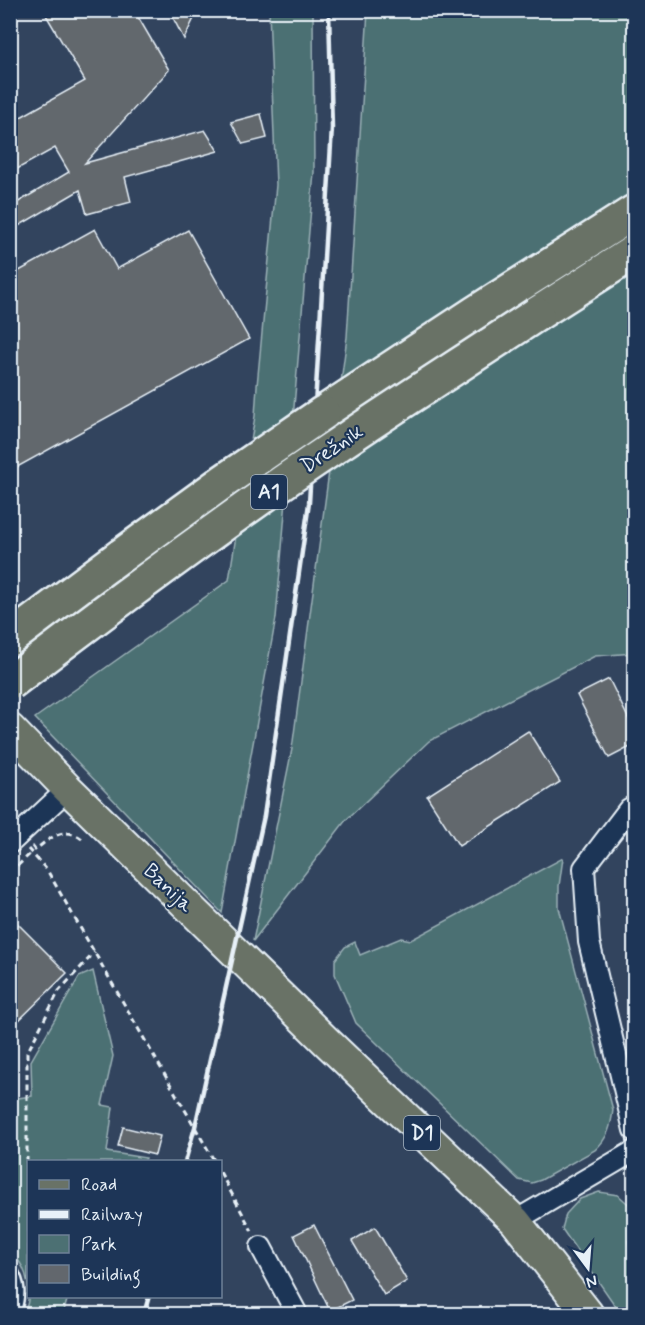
<svg xmlns="http://www.w3.org/2000/svg" width="645" height="1325" font-family="Mynerve,sans-serif">
	<style>
		.green { fill: #4c7073; stroke: #9ab0b6; stroke-width: 1.5 }
		.building { fill: #62676d; stroke: #e8f1f8; stroke-width: 1.5 }
		.lines { fill: none; stroke-linecap: round; stroke-linejoin: round }
		.service-casing { stroke: #e8f1f8; stroke-width: 14 }
		.minor-casing { stroke: #e8f1f8; stroke-width: 24 }
		.primary-casing { stroke: #e8f1f8; stroke-width: 34 }
		.motorway-casing { stroke: #e8f1f8; stroke-width: 38 }
		.path { stroke: #e8f1f8; stroke-width: 3; stroke-dasharray: 6 4.5; stroke-linecap: butt }
		.service { stroke: #1d3557; stroke-width: 9 }
		.minor { stroke: #1d3557; stroke-width: 20 }
		.primary { stroke: #697266; stroke-width: 30 }
		.motorway { stroke: #697266; stroke-width: 33 }
		.rail { stroke: #e8f1f8; stroke-width: 4.5 }
		.motorway-bridge-casing { stroke: #e8f1f8; stroke-width: 38; stroke-linecap: butt }
		.motorway-bridge { stroke: #697266; stroke-width: 33 }
		.labels { text-anchor: middle; dominant-baseline: central; stroke-width: 4.5; stroke-linejoin: round; paint-order: stroke }
		.shield { fill: #1d3557; stroke: #abb9c8; stroke-width: 1.5 }
		.shield-label { font-size: 20px; font-weight: bold; fill: #e8f1f8 }
		.street-label { font-size: 21px; fill: #e8f1f8; stroke: #1d3557 }
	</style>
	<rect width="100%" height="100%" fill="#32445e"/>
	<filter id="ink" filterUnits="userSpaceOnUse"><feTurbulence type="fractalNoise" baseFrequency=".0167" numOctaves="2"/><feDisplacementMap in="SourceGraphic" scale="12" xChannelSelector="R" yChannelSelector="G"/><feConvolveMatrix kernelMatrix="1 2 1 2 8 2 1 2 1" color-interpolation-filters="sRGB"/></filter>
	<g filter="url(#ink)">
		<path class="green" d="M269,11h44l1,161 -38,446 -54,295 -187,-195 194,-138 26,-164 2,-30 19,-201z
			M368,11h266v642l-39,3 -166,85 -83,79 -93,121 39,-192 55,-412z
			M563,858l-4,28v22l54,202c-2,16 -5,28 -18,40l-54,30 -9,3 -13,-3 -163,-157 -21,-49v-14l10,-13 10,-5 5,13 41,-17 10,2z
			M93,971l20,85 -11,49 11,2 -6,45 39,6 -2,4h-116v134l40,1 -5,17h-39c1,-4 4,-10 4,-14 2,-16 -3,-38 -17,-45v-156l21,-3 -1,-35 48,-84z
			M599,1192l19,3 16,14v29l-6,3 6,25v48h-13l-59,-85 4,-15 14,-15z"/>
		<path class="building" d="M43,10h91l35,60 -84,93 120,-33 13,21 -93,26 6,25 -44,12 -7,-24 -70,41v-24l59,-35 -14,-24 -45,25v-50l75,-42z
			M169,10h29l-14,29z
			M261,114l6,24 -24,6 -12,-22z
			M95,229l22,40 71,-39 61,109 -239,132v-195z
			M609,679l25,51v15l-25,13 -32,-63z
			M528,731l32,51 -101,64 -32,-50z
			M10,916l57,57 -57,56z
			M123,1127l37,9 -5,19 -37,-9z
			M314,1225l38,75 -22,11 -36,-76z
			M375,1227l32,54 -23,14 -32,-54z"/>
		<g class="lines">
			<g class="service-casing">
				<path id="service" d="M10,17l2,-7
					M10,1267c12,18 10,28 5,47"/>
			</g>
			<g class="minor-casing">
				<path id="minor" d="M634,806l-5,3 -45,59 5,74 45,188
					M10,843l58,-54
					M515,1221l119,-70
					M261,1247l36,67"/>
			</g>
			<g class="primary-casing">
				<path id="primary" d="M10,729l58,60 261,255 186,177 73,93"/>
			</g>
			<g class="motorway-casing">
				<path id="motorway" d="M537,314l97,-62
					M323,413l152,-100 159,-101
					M10,639l112,-84"/>
			</g>
			<path class="path" d="M10,778l3,11 -3,7
				M32,846l3,4c15,-12 29,-25 47,-11
				M28,849l19,21 168,292
				M10,873l21,-20
				M27,1163v-110l32,-62 36,-39
				M220,1172l32,59"/>
			<use href="#service" class="service"/>
			<use href="#minor" class="minor"/>
			<use href="#primary" class="primary"/>
			<use href="#motorway" class="motorway"/>
			<path class="rail" d="M185,1162l10,-35 69,-311 45,-313 23,-375 -3,-118
				M144,1314l5,-18"/>
			<g class="motorway-bridge-casing">
				<path id="motorway-bridge" d="M122,555l102,-74 99,-68
					M10,683c81,-62 163,-123 246,-182 91,-65 187,-125 281,-187"/>
			</g>
			<use href="#motorway-bridge" class="motorway-bridge"/>
		</g>
	</g>
	<g class="labels">
		<g class="shield">
			<rect x="251" y="475" width="36" height="34" rx="4.5"/>
			<rect x="404" y="1116" width="36" height="34" rx="4.5"/>
		</g>
		<g class="shield-label">
			<text x="269" y="492">A1</text>
			<text x="422" y="1133">D1</text>
		</g>
		<g class="street-label">
			<text transform="translate(332 449) rotate(-34)">Drežnik</text>
			<text transform="translate(168 888) rotate(44)">Banija</text>
		</g>
	</g>
	<rect width="645" height="1325" fill="none" stroke="#1d3557" stroke-width="36"/>
	<rect x="18" y="18" width="609" height="1289" fill="none" stroke="#e8f1f8" stroke-width="2" filter="url(#ink)"/>
	<rect x="27" y="1160" width="195" height="138" fill="#1d3557" stroke="#6e8097" stroke-width="1.5"/>
	<rect x="39" y="1180" width="30" height="9" fill="#697266" stroke="#6e8097" stroke-width="1.5"/>
	<text x="81" y="1190" font-size="18" fill="#e8f1f8">Road</text>
	<rect x="39" y="1210" width="30" height="9" fill="#e8f1f8" stroke="#6e8097" stroke-width="1.5"/>
	<text x="81" y="1220" font-size="18" fill="#e8f1f8">Railway</text>
	<rect x="39" y="1235" width="30" height="18" fill="#4c7073" stroke="#6e8097" stroke-width="1.5"/>
	<text x="81" y="1250" font-size="18" fill="#e8f1f8">Park</text>
	<rect x="39" y="1265" width="30" height="18" fill="#62676d" stroke="#6e8097" stroke-width="1.5"/>
	<text x="81" y="1280" font-size="18" fill="#e8f1f8">Building</text>
	<g transform="translate(588 1268) rotate(164)" stroke="#1d3557" stroke-width="4.5" paint-order="stroke">
	<path d="M0-4.5L10 22L0 15L-10 22Z" fill="#e8f1f8"/>
	<text y="-9" font-size="16" font-weight="bold" text-anchor="middle" fill="#e8f1f8">N</text>
	</g>
</svg>
